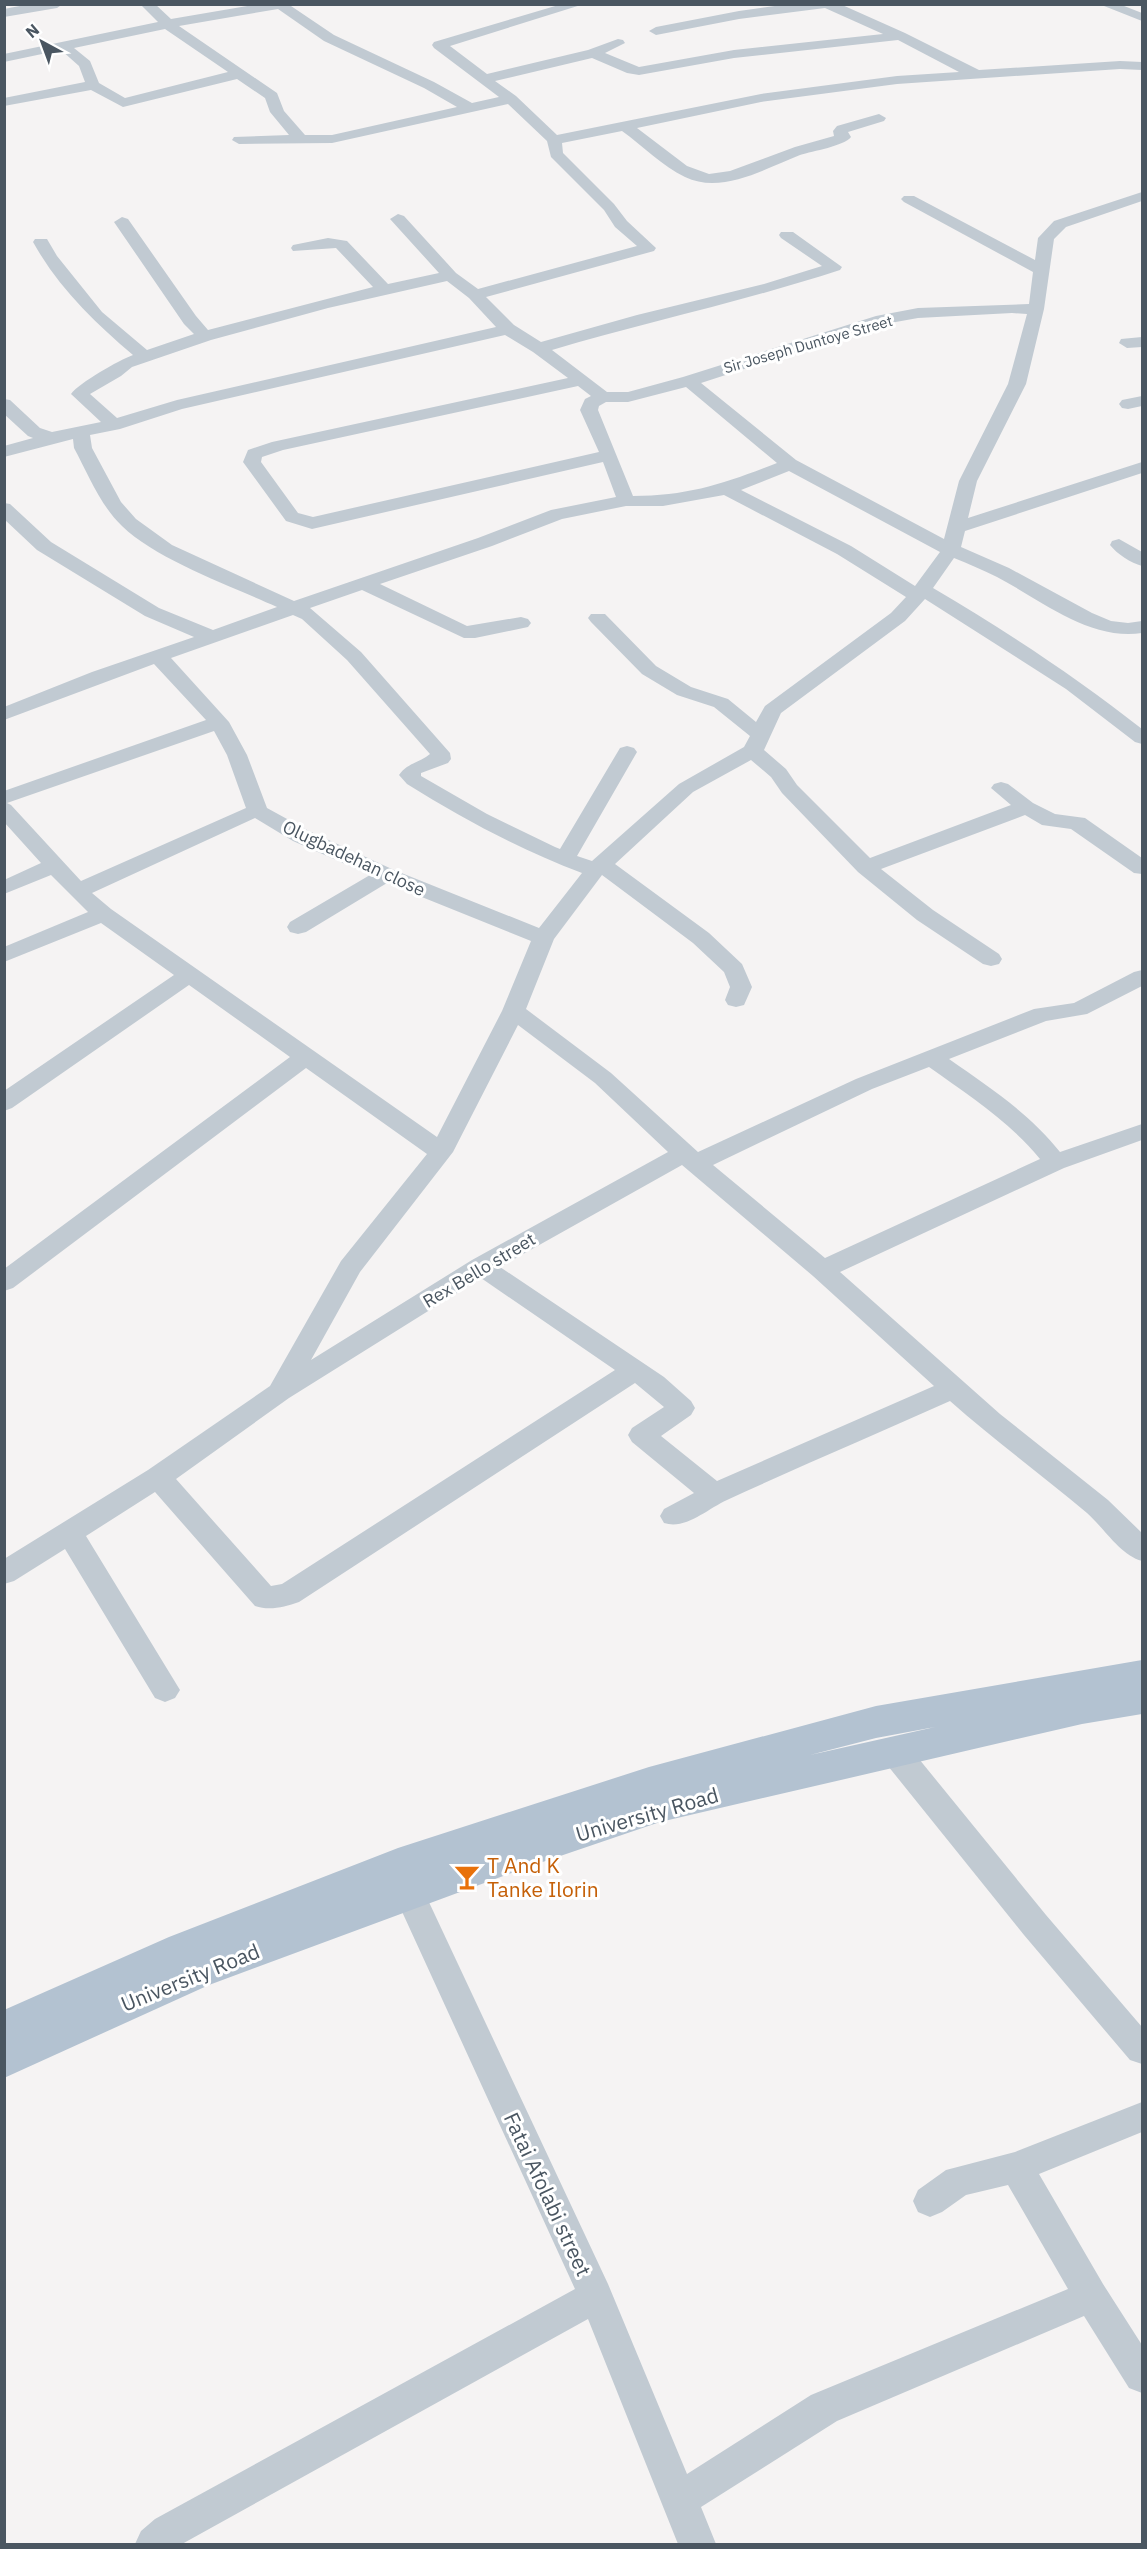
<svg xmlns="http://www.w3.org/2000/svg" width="1147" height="2549" font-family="'IBM Plex Sans',sans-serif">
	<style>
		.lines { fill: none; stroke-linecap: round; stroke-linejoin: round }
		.minor { fill: #c1cad2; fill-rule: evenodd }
		.major { fill: #b3c2d1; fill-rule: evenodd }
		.labels { text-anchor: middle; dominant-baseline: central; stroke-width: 6; stroke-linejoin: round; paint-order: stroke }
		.far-street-label { font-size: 15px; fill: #4a5661; stroke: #fff }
		.street-label { font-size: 18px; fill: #4a5661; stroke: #fff }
		.near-street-label { font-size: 21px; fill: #4a5661; stroke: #fff }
		.near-food-label { font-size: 21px; fill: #c56008; stroke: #fff; text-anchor: start }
	</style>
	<rect width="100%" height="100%" fill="#f5f3f3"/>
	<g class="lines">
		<path class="minor" d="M30,4h33l-6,4 -53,9v-8z
			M140,4h15l16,15 88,-15h33l-1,2 43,29 100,47 38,21 27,-6 -65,-49 -2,-3 2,-3 128,-38h22l-134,42 37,28 101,-24 30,-11 5,1 2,3 -20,10 34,14 95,-17 149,-16 -58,-26 -86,11 -83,16 -7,-4 7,-4 83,-16 50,-7h51l65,29 74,37 141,-9 22,1v8l-22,-1 -223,15 -136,18 -124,26 50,38 22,8 21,-3 65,-24 39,-11 -1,-5 4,-5 42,-12 7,4 -2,3 -36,11 3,5c-7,9 -38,14 -51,18 -34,13 -78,40 -115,22 -23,-11 -42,-31 -63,-46l-60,12 1,10 51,51 13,17 29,27 -2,3 -168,46 28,28 27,17 96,-27 127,-31 58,-18 -41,-28 -2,-3 2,-3h12l49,35 -2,3c-95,31 -193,52 -288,80l55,42h21l55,-15 193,-61 42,-8 111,-4 4,-32 -129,-70 -3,-3 3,-3h10l121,64 3,-22 16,-17 88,-29v9l-76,26 -12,12 -10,70 -18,75 -49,97 -9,37 174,-56v11l-177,58 -4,16 48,21 83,45 19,8 17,2 14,-2v12c-52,8 -101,-33 -145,-56 -14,-7 -28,-13 -43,-19l-21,30c73,43 143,89 209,141v15l-7,-2 -69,-53 -141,-90 -20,22 -124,92 -17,37 22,19 11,16 73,73 141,-53 -20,-17 3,-4 7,-2 7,2 25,19 22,11 30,4 57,40v16l-8,-1 -63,-44 -29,-4 -17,-10 -144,54 52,41 66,44 3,5 -3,5 -8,2 -8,-2 -66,-44 -59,-48 -76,-79 -11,-16 -20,-17 -58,32 -78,72 94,69 33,31 10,23 -8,18 -8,2 -8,-2 -3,-5 5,-13 -6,-15 -31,-29 -91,-68 -48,64 -28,70 85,64 87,79 158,-73 178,-70 40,-6 60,-31 8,-2v16l-55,28 -41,7 -97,38c40,28 80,54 111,93l82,-28v16l-78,28 -224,104 160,142 108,86 34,33v28c-22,-6 -38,-33 -55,-48 -45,-38 -93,-73 -137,-112 -74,33 -149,65 -223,99 -20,9 -41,30 -63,23l-4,-7 4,-7 30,-16 -62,-51 -4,-7 4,-7 32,-21 -29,-24 -336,219c-15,5 -29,9 -44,4l-100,-114 -69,44 94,154 -5,8 -10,4 -10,-4 -90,-149 -51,32 -10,3v-25l144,-89 122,-84 71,-125 86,-107 -121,-86 -293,220 -9,3v-22l286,-212 -101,-72 -177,123 -8,3v-20l170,-116 -73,-52 -97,39v-15l84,-35 -37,-37 -47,19v-14l37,-17 -37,-41v-31l202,-71 -52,-56 -150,56v-13l88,-35 102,-35 -49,-21 -108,-66 -33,-31v-16l6,1 41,38 108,66 54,22 64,-23c-46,-21 -120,-47 -155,-81 -22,-21 -34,-52 -48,-78l-1,-9 -69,18v-11l29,-8 -5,-2 -24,-22v-15l6,1 30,28 12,4 49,-10 -30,-28c8,-11 48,-34 62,-39 -39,-33 -75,-68 -100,-113l2,-3h12l10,17 45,56 45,38 47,-16 -10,-10 -70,-102 8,-5 6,2 68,97 12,14 165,-43 -37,-39 -43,3 -2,-3 2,-3 35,-7 19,3 41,43 51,-11 -49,-54 8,-5 6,2 52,57 22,16 159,-43 -22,-19 -11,-17 -53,-53 -4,-16 -39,-37 -176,39 -93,1 -7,-4 2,-3 55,-2 -19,-23 -5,-14 -28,-19 -114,28 -32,-17 -87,16v-8l81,-16 -6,-16 -18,-16 -57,12v-8l154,-32zM278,9l46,32 100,47 33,19 -125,28h-27l-21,-24 -7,-18 -98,-67zM165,29l63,43 -103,26 -26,-15 -9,-22 -16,-13zM898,40l61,32 -62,4 -136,18 -204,41 -41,-39 -21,-15 97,-23 35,15 12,2 95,-17zM447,281l22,17 27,29 -319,73 -60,18 -27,-24 31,-18 11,-9 79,-27 117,-32zM1012,313l15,1 -19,70 -49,97 -15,58 -148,-79 -95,-77 178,-58 39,-7zM505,335l28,17 35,26 -296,64 -24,8 -5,12 43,59 26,8 291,-67 13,35 -65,13 -73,28 -184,63 -122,-56 -36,-26 -15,-17 -29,-54 -2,-13 30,-6 62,-20zM578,386l13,10 -6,3 -5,11 19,42 -286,65 -15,-4 -37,-51 1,-5 21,-7zM686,387l91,76c-51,20 -88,33 -144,33l-35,-86 1,-4 7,-4h22zM789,471l151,81 -25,34 -64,-40 -110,-56zM724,495l113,59 69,43 -15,16 -126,93 -9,16 -28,-23 -37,-12 -35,-21 -51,-52h-14l-3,4 3,4 51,52 35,21 37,12 36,29 -6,11 -65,37 -87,77 -15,-5 60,-104 -3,-4 -7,-2 -7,2 -60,101 -5,-2 -68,-33 -66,-38v-3l27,-10 3,-4 -1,-6 -89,-101 -51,-44 52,-18 102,48h11l53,-11 3,-4 -3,-4 -7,-2 -54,9 -87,-42 112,-38 70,-27 64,-13h37zM293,615l9,4 45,41 83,94c-9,8 -23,9 -31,21l8,9c56,35 114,66 175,89l-43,55 -145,-58 -85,-39 -42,-23 -20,-53 -18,-33 -58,-64zM214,731l13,24 19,53 -165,73 -70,-76 -4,-2zM255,818l38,23 77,34 -80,47 -3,5 3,5 8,2 8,-2 81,-49 144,58 -29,70 -65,126 -326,-228 -19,-16zM518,1025l77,58 73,69 -196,108 -161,100 49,-88 93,-120zM929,1067c39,28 80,54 111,92l-215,99 -112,-93 159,-76zM682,1165l131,111 121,110 -217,95 -56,-45 30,-21 4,-7 -4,-7 -27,-24 -164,-110zM481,1278l134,92 -333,214 -11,2 -95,-107 113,-81z
			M1099,4h20l23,9v8z
			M1142,337v10l-15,1 -8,-5 2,-4z
			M1142,396v10l-14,3 -6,-1 -3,-4 3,-4z
			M1119,539l23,13v14c-11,-3 -25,-12 -32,-21l2,-4z
			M895,1740l11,3 140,172 96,112v37l-12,-4 -106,-125 -140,-174 -4,-9 4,-9z
			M409,1879l11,4 188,401 79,190 124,-79 257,-106 -60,-104 -42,10 -24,17 -12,5 -12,-5 -5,-11 5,-11 28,-20 69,-18 127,-50v30l-103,42 64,110 39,61v48l-13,-5 -45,-72 -247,105 -136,86 15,37h-38l-90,-225 -406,225h-47l6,-13 14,-12 420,-230 -182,-397 5,-9z"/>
		<path class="major" d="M1142,1660v54l-60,10 -422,98 -135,46 -316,117 -205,93v-68l165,-73 229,-89 251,-81 227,-61zM935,1727l-125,28 66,-17z"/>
	</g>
	<defs>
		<g id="bar-bare" transform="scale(2.07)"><path d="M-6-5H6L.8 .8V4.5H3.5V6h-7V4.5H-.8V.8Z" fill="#e8710a" stroke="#fff" stroke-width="2.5" paint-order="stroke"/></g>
	</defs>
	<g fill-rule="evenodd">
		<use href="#bar-bare" x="467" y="1877"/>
	</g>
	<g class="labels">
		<g class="far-street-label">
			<text transform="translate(808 344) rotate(-16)">Sir Joseph Duntoye Street</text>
		</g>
		<g class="street-label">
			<text transform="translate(354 858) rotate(25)">Olugbadehan close</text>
			<text transform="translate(479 1270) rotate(-31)">Rex Bello street</text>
		</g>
		<g class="near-street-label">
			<text transform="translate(647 1814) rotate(-16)">University Road</text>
			<text transform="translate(190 1977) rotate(-22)">University Road</text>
			<text transform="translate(548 2194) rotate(65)">Fatai Afolabi street</text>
		</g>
		<g class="near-food-label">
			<text x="487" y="1865">T And K<tspan x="487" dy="24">Tanke Ilorin</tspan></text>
		</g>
	</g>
	<rect width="1147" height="2549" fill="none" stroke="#4a5661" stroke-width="12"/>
	<g transform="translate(42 42) rotate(319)" stroke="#ffffff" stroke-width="4.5" paint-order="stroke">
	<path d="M0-4.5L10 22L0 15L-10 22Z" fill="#4a5661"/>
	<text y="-9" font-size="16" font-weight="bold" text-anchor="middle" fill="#4a5661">N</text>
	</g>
</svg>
